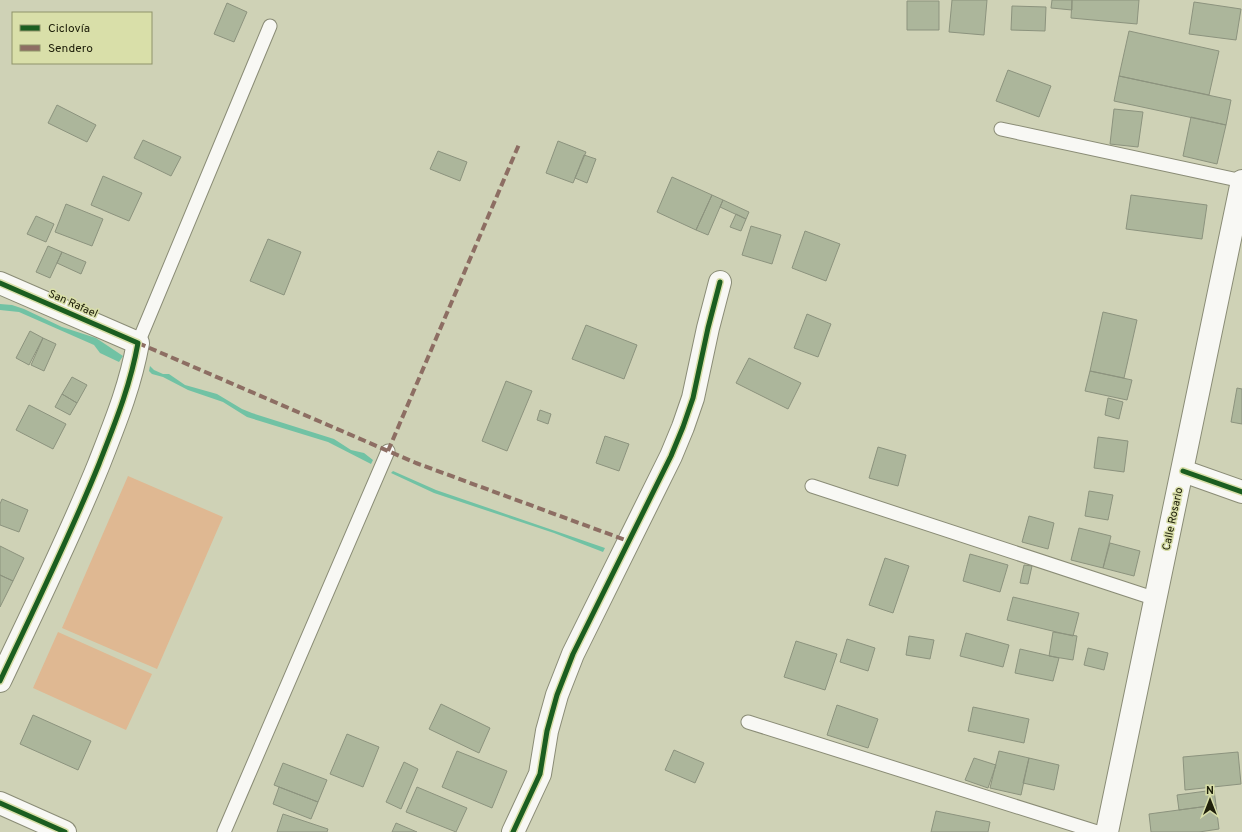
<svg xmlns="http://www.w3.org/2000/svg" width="1242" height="832" font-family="Overpass,sans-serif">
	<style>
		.green { fill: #dfb892 }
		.water { fill: #71c2a4 }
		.building { fill: #acb69b; stroke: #8c937e }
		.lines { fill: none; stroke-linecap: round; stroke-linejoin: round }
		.lane-casing { stroke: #8a8c76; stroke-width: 15 }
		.street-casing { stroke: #8a8c76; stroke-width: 24 }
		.primary-casing { stroke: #8a8c76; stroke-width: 24 }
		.lane { stroke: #f8f8f4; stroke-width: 13 }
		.street { stroke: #f8f8f4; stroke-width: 22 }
		.primary { stroke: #f8f8f4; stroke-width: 22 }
		.quiet { stroke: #8d6e63; stroke-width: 4; stroke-dasharray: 8 4; stroke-linecap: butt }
		.cycleway-casing { stroke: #d9dfa9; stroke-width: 8 }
		.cycleway { stroke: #1b5e20; stroke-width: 5 }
		.labels { text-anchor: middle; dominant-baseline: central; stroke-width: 3; stroke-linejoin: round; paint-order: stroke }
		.street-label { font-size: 11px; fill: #20210c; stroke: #d9dfa9 }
	</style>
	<rect width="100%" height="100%" fill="#cfd2b6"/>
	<path class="green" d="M128,476l95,41 -66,152 -95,-41z
		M58,632l94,42 -26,56 -93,-42z"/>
	<path class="water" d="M0,304l12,1 12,4 38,18 34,11 27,18 -4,6 -19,-9 -6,-8 -75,-33 -19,-2z
		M150,366l4,4 9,4h6l16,11 32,9 25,15 10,4 82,26 17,11 13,3 9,7 -2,4 -43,-22 -81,-25 -24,-15 -35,-12 -25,-13 -11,-3 -3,-3z
		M393,471l43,19 169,58 -2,4 -49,-19 -120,-40 -43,-20z"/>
	<path class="building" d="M952,0h35l-3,35 -35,-3z
		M1052,0h20v10l-21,-2z
		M1072,0h67l-2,24 -66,-6z
		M907,1h32v29h-32z
		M1194,2l47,7 -5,31 -47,-6z
		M227,3l20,9 -13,30 -20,-8z
		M1012,6l34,1 -1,24 -34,-1z
		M1129,31l90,20 -10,44 -90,-19z
		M1008,70l43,16 -12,31 -43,-16z
		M1119,76l112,24 -5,25 -112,-24z
		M57,105l39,20 -9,17 -39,-19z
		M1114,109l29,3 -5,35 -28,-3z
		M1191,117l35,8 -9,39 -34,-8z
		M143,140l38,17 -10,19 -37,-18z
		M558,141l28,11 -13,31 -27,-10z
		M438,151l29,11 -7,19 -30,-12z
		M584,155l12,4 -9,24 -12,-5z
		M103,176l39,17 -13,28 -38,-16z
		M672,177l40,18 -16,35 -39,-18z
		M712,195l11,5 -15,35 -12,-5z
		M1131,195l76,10 -5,34 -76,-10z
		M723,200l26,12 -3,7 -26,-12z
		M66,204l37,15 -11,27 -37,-14z
		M736,214l10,5 -5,12 -11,-4z
		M36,216l18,8 -8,18 -19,-8z
		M751,226l30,9 -9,29 -30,-9z
		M805,231l35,13 -14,37 -34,-13z
		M268,239l33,13 -17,43 -34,-14z
		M48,246l14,6 -12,26 -14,-6z
		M62,252l24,10 -5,12 -24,-11z
		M1103,312l34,8 -13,58 -34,-7z
		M807,314l24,10 -13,33 -24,-9z
		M586,325l51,20 -13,34 -52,-20z
		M30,331l13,7 -14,27 -13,-7z
		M43,338l13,6 -12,27 -13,-6z
		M749,358l52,25 -13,26 -52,-26z
		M1090,371l42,9 -5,20 -42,-9z
		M72,377l15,8 -10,18 -15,-9z
		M506,381l26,10 -25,60 -25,-10z
		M1237,388l5,1v35l-11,-2z
		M62,394l15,9 -7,12 -15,-8z
		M1108,398l15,4 -4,17 -14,-4z
		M29,405l37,19 -13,25 -37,-19z
		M540,410l11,4 -3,10 -11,-4z
		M605,436l24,8 -10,27 -23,-8z
		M1098,437l30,4 -4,31 -30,-4z
		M878,447l28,8 -8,31 -29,-8z
		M1089,491l24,4 -5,25 -23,-4z
		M2,499l26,11 -9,22 -19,-7v-21z
		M1029,516l25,7 -6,26 -26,-7z
		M1079,528l32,8 -8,32 -32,-8z
		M1110,543l30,8 -6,25 -31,-8z
		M0,546l24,12 -11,23 -13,-6z
		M970,554l38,11 -8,27 -37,-11z
		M885,558l24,8 -16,47 -24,-8z
		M1024,565l8,1 -4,18 -8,-1z
		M0,575l13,6 -13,26z
		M1013,597l66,16 -6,23 -66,-16z
		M1053,632l24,4 -4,24 -24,-4z
		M966,633l43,12 -6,22 -43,-11z
		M909,636l25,4 -4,19 -24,-4z
		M847,639l28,9 -7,23 -28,-9z
		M796,641l41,13 -12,36 -41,-13z
		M1088,648l20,5 -4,17 -20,-5z
		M1020,649l39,9 -6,23 -38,-8z
		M441,704l49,24 -11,25 -50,-24z
		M837,705l41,14 -10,29 -41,-13z
		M973,707l56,12 -5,24 -56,-12z
		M33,715l58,26 -13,29 -58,-26z
		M347,734l32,13 -16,40 -33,-13z
		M674,750l30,13 -9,20 -30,-13z
		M457,751l50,20 -15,37 -50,-21z
		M999,751l30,7 -8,37 -31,-7z
		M1238,752l3,32 -56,6 -2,-33z
		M974,758l22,7 -8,23 -23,-8z
		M1029,758l30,7 -5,25 -31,-7z
		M404,762l14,7 -17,40 -15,-7z
		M283,763l44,17 -9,22 -44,-17z
		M279,787l39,15 -7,17 -38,-15z
		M417,787l50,21 -11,24 -50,-20z
		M1214,790l2,15 -37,5 -2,-15z
		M1216,805l3,24 -20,3h-48l-2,-18z
		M936,811l54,11 -2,10h-57z
		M283,814l45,15 -1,3h-50z
		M396,823l21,9h-25z"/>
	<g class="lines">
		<g class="lane-casing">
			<path id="lane" d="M1001,129l241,52
				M138,343l132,-317
				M812,486l344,113
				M748,722l349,110
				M224,832l164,-381"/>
		</g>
		<g class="street-casing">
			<path id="street" d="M0,283l138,60c-8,44 -23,80 -39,121 -30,74 -65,145 -99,217
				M1183,471l59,21
				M0,803l65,29
				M513,832l27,-58 7,-43 10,-36 16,-41 98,-198 12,-29 10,-29 15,-70 12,-46"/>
		</g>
		<g class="primary-casing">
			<path id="primary" d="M1107,832l135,-651"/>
		</g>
		<use href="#lane" class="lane"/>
		<use href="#street" class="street"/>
		<use href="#primary" class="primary"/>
		<path class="quiet" d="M138,343l278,120 212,78
			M388,451l132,-309"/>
		<g class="cycleway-casing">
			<path id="cycleway" d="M0,283l138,60c-8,44 -23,80 -39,121 -30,74 -65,145 -99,217
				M1183,471l59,21
				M0,803l65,29
				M513,832l27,-58 7,-43 10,-36 16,-41 98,-198 12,-29 10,-29 15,-70 12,-46"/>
		</g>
		<use href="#cycleway" class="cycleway"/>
	</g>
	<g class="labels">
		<g class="street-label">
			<text transform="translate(73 304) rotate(24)">San Rafael</text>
			<text transform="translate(1173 519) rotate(-78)">Calle Rosario</text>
		</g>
	</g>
	<rect x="12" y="12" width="140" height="52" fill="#d9dfa9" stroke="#8f936a"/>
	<rect x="20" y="25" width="20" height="6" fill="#1b5e20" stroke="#8f936a"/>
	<text x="48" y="32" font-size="12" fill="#20210c">Ciclovía</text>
	<rect x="20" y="45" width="20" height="6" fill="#8d6e63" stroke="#8f936a"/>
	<text x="48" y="52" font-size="12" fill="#20210c">Sendero</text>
	<g transform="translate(1210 800)" stroke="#d9dfa9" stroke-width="3" paint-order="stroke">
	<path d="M0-3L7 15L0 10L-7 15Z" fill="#20210c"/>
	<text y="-6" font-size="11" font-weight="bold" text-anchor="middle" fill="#20210c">N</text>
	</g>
</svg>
